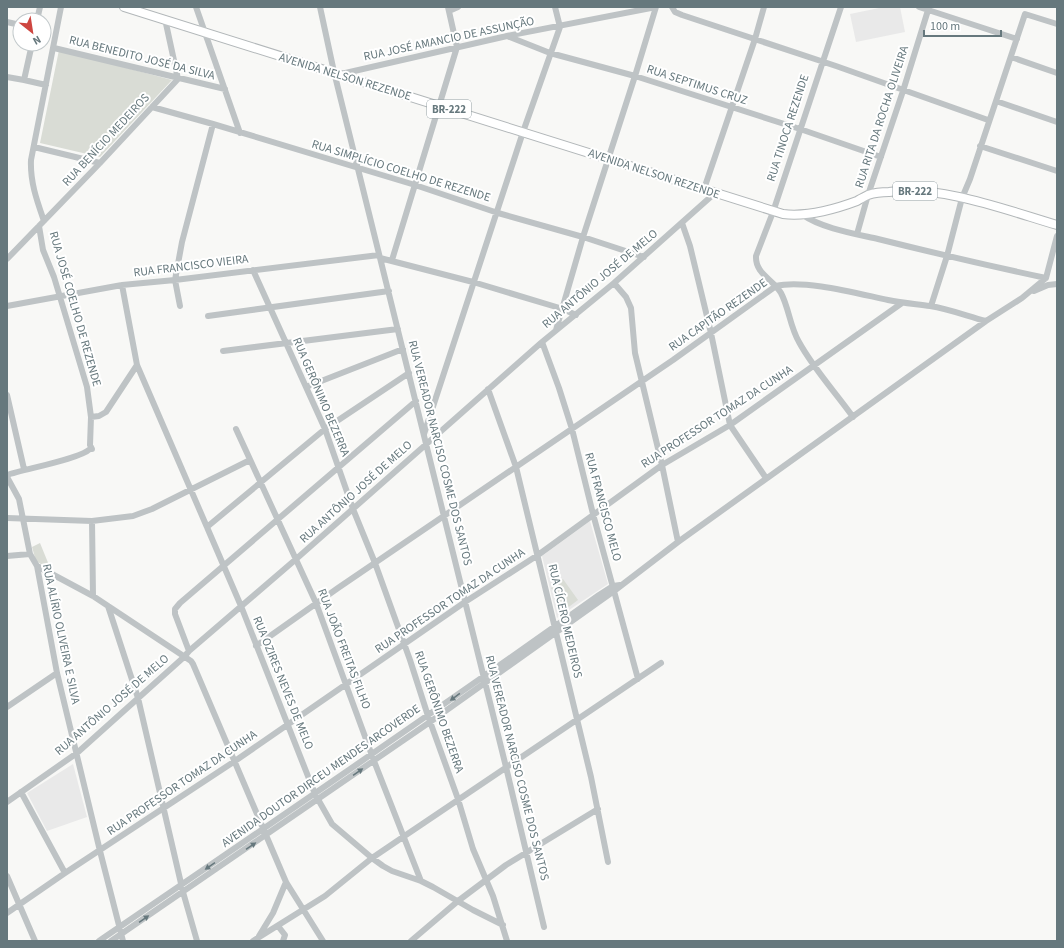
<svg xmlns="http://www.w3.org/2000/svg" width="1064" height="948" font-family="'Source Sans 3',sans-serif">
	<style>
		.built { fill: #e9e9e9 }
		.green { fill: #d9dcd5 }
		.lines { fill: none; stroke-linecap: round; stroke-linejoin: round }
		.major-casing { stroke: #b2b7b9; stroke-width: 10 }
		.minor { stroke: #bec3c5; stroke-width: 6 }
		.major { stroke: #fff; stroke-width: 8 }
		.oneway { fill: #66787d }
		.labels { text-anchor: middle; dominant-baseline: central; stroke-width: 4; stroke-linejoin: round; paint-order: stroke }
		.shield { fill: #fff; stroke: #94a0a4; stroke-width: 1 }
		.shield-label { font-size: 11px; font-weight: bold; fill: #66787d }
		.street-label { font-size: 12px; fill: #66787d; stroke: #fff }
	</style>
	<rect width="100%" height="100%" fill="#f8f8f6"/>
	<path class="built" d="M884,7h16l5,25 -49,10 -6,-28z
		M590,521l18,63 -51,34 -15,-62z
		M73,764l14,53 -40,14 -20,-38z"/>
	<path class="green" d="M59,50l113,30 -72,77 -60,-14z
		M40,543l11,27 1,1 -16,-10 -4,-14z
		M563,579l15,21 -12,9 -15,-21z"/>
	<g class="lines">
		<g class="major-casing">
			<path id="major" d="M124,7l659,207c25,3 50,-4 74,-13 3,-2 7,-4 11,-6 6,-2 14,-3 21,-3 52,-7 117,18 168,33"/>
		</g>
		<path class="minor" d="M196,7l44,126
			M320,7l14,65 172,695 38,160
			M672,7l3,5 7,3 154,51 152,54
			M841,7l-68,205 -17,44c-1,18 17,23 25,37 8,15 9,34 18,49 14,26 37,51 54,75
			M919,7l98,32
			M449,11l9,-4
			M37,20l3,-13
			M7,22l13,3
			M507,36l43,17 85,23 165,53 81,28
			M54,48l171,41
			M1011,57l46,16
			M341,74l166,-38 149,-29
			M7,77l17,3 22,5
			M24,80l8,-36
			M996,101l61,21
			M152,107l61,17 202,61 83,28 85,24 61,20
			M980,146l77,25
			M34,147l66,16
			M704,189l51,-150 9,-32
			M803,215c18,13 53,19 75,24 56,14 112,27 168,39
			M44,221c-7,-20 -14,-39 -13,-61l30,-153
			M682,223l8,23 21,87 19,92 36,53
			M857,234l11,-39 35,-104 26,-84
			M380,258l93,24 90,27 13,6
			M7,259l93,-96 78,-84 -13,-60
			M392,260l65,-213 -9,-40
			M253,270l72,159 28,80 22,54 35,97 18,56 30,83 15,50 20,47 14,45
			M614,283l12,14 5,11 4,45 27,112 16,77
			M122,285l15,80 104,241 74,188 17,30 40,34 11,8 9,5 29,10 12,6 40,23 30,15
			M1034,291l14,-6 9,-1
			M7,306l115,-21 53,-5 204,-25
			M180,306l-5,-26 7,-38 31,-118
			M931,306l16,-50 15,-58 8,-19 55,-165 32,10
			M208,316l181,-25
			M556,330l27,-93 52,-161 21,-69
			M542,342l17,46 13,41 21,85 45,165
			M223,351l175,-22
			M306,387l97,-38
			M488,389l28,78 75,310 17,85
			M7,395l17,74
			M91,417l8,-1 7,-4 31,-47
			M236,429l80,174 58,158 47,120
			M424,434l99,-302 37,-105 -5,-20
			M7,475c17,-6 73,-16 83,-26h2l-2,-4 1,-28 -4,-30 -33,-110 -11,-27 -4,-24
			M7,477l12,22 11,55 7,12 20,107 43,178 23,90
			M7,518l85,3 41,-5 19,-7 98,-49
			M92,521l1,75
			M207,527l118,-98 84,-56
			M7,556l23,-2
			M37,566l56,30 98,65 2,3 93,218 37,59
			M108,606l30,92 45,194 14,49
			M256,646l82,-58 335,-228 103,-74c28,-7 83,8 112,14 14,3 28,4 42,6 19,3 37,10 56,15
			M189,651l-14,-37v-5l5,-6 236,-202
			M7,707l50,-34
			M21,792l44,81
			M7,802l70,-49 107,-96 5,-6 106,-91 247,-218 72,-59 101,-90
			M7,876l28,65
			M7,913l58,-40 170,-112 230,-159 73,-47 124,-90 68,-40 172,-122
			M278,926l7,9 -2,6
			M259,936l14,-23 13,-31
			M99,941c167,-114 335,-228 500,-346l14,-9 7,-1
			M111,941l319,-219 184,-131 64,-49 308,-221 36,-23 24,-20 11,-42
			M253,941l72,-45 47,-38 31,-21 258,-174
			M411,941l47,-40 48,-36 92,-56"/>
		<use href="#major" class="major"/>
	</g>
	<defs><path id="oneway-solid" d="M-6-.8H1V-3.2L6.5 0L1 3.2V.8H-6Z"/></defs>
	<g class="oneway">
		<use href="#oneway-solid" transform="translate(455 697) rotate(144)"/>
		<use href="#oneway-solid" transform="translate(358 772) rotate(-35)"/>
		<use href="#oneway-solid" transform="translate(251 846) rotate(-34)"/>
		<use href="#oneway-solid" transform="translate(210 866) rotate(146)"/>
		<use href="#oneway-solid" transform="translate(144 919) rotate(-35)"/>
	</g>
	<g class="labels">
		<g class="shield">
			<rect x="427" y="100" width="44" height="18" rx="3"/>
			<rect x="893" y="182" width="44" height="18" rx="3"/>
		</g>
		<g class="shield-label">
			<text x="449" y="109">BR-222</text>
			<text x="915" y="191">BR-222</text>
		</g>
		<g class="street-label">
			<text transform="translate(449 39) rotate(-12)">RUA JOSÉ AMANCIO DE ASSUNÇÃO</text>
			<text transform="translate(142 58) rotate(14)">RUA BENEDITO JOSÉ DA SILVA</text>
			<text transform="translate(345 77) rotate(17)">AVENIDA NELSON REZENDE</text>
			<text transform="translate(697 85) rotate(18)">RUA SEPTIMUS CRUZ</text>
			<text transform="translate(882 117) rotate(-72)">RUA RITA DA ROCHA OLIVEIRA</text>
			<text transform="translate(788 128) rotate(-72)">RUA TINOCA REZENDE</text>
			<text transform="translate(106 140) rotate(-47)">RUA BENÍCIO MEDEIROS</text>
			<text transform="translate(401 171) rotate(17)">RUA SIMPLÍCIO COELHO DE REZENDE</text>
			<text transform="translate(654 174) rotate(18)">AVENIDA NELSON REZENDE</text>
			<text transform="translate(191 266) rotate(-7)">RUA FRANCISCO VIEIRA</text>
			<text transform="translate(600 279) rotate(-40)">RUA ANTÔNIO JOSÉ DE MELO</text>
			<text transform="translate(75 309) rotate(74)">RUA JOSÉ COELHO DE REZENDE</text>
			<text transform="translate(718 315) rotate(-35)">RUA CAPITÃO REZENDE</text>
			<text transform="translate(321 397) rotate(67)">RUA GERÔNIMO BEZERRA</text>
			<text transform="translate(717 417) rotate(-33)">RUA PROFESSOR TOMAZ DA CUNHA</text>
			<text transform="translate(440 453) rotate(76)">RUA VEREADOR NARCISO COSME DOS SANTOS</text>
			<text transform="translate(356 492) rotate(-42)">RUA ANTÔNIO JOSÉ DE MELO</text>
			<text transform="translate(603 507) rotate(75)">RUA FRANCISCO MELO</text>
			<text transform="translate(450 601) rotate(-34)">RUA PROFESSOR TOMAZ DA CUNHA</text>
			<text transform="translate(565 621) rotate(77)">RUA CÍCERO MEDEIROS</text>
			<text transform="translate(61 634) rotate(78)">RUA ALÍRIO OLIVEIRA E SILVA</text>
			<text transform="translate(344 649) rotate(69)">RUA JOÃO FREITAS FILHO</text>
			<text transform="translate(283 683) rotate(68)">RUA OZIRES NEVES DE MELO</text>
			<text transform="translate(112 705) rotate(-41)">RUA ANTÔNIO JOSÉ DE MELO</text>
			<text transform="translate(439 712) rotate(71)">RUA GERÔNIMO BEZERRA</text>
			<text transform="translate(517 768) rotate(76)">RUA VEREADOR NARCISO COSME DOS SANTOS</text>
			<text transform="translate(321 776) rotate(-35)">AVENIDA DOUTOR DIRCEU MENDES ARCOVERDE</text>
			<text transform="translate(182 783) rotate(-34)">RUA PROFESSOR TOMAZ DA CUNHA</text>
		</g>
	</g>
	<rect width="1064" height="948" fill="none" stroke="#66787d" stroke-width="16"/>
	<g transform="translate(32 32) rotate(150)"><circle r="19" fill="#ffffff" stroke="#c2c9cb"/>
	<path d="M0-3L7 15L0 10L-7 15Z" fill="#ce4640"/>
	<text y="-6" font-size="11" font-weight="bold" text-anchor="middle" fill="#66787d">N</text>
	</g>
	<path d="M924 30v6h77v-6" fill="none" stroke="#66787d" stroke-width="2"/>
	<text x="930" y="30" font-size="12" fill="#66787d" stroke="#ffffff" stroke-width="3" paint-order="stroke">100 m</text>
</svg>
